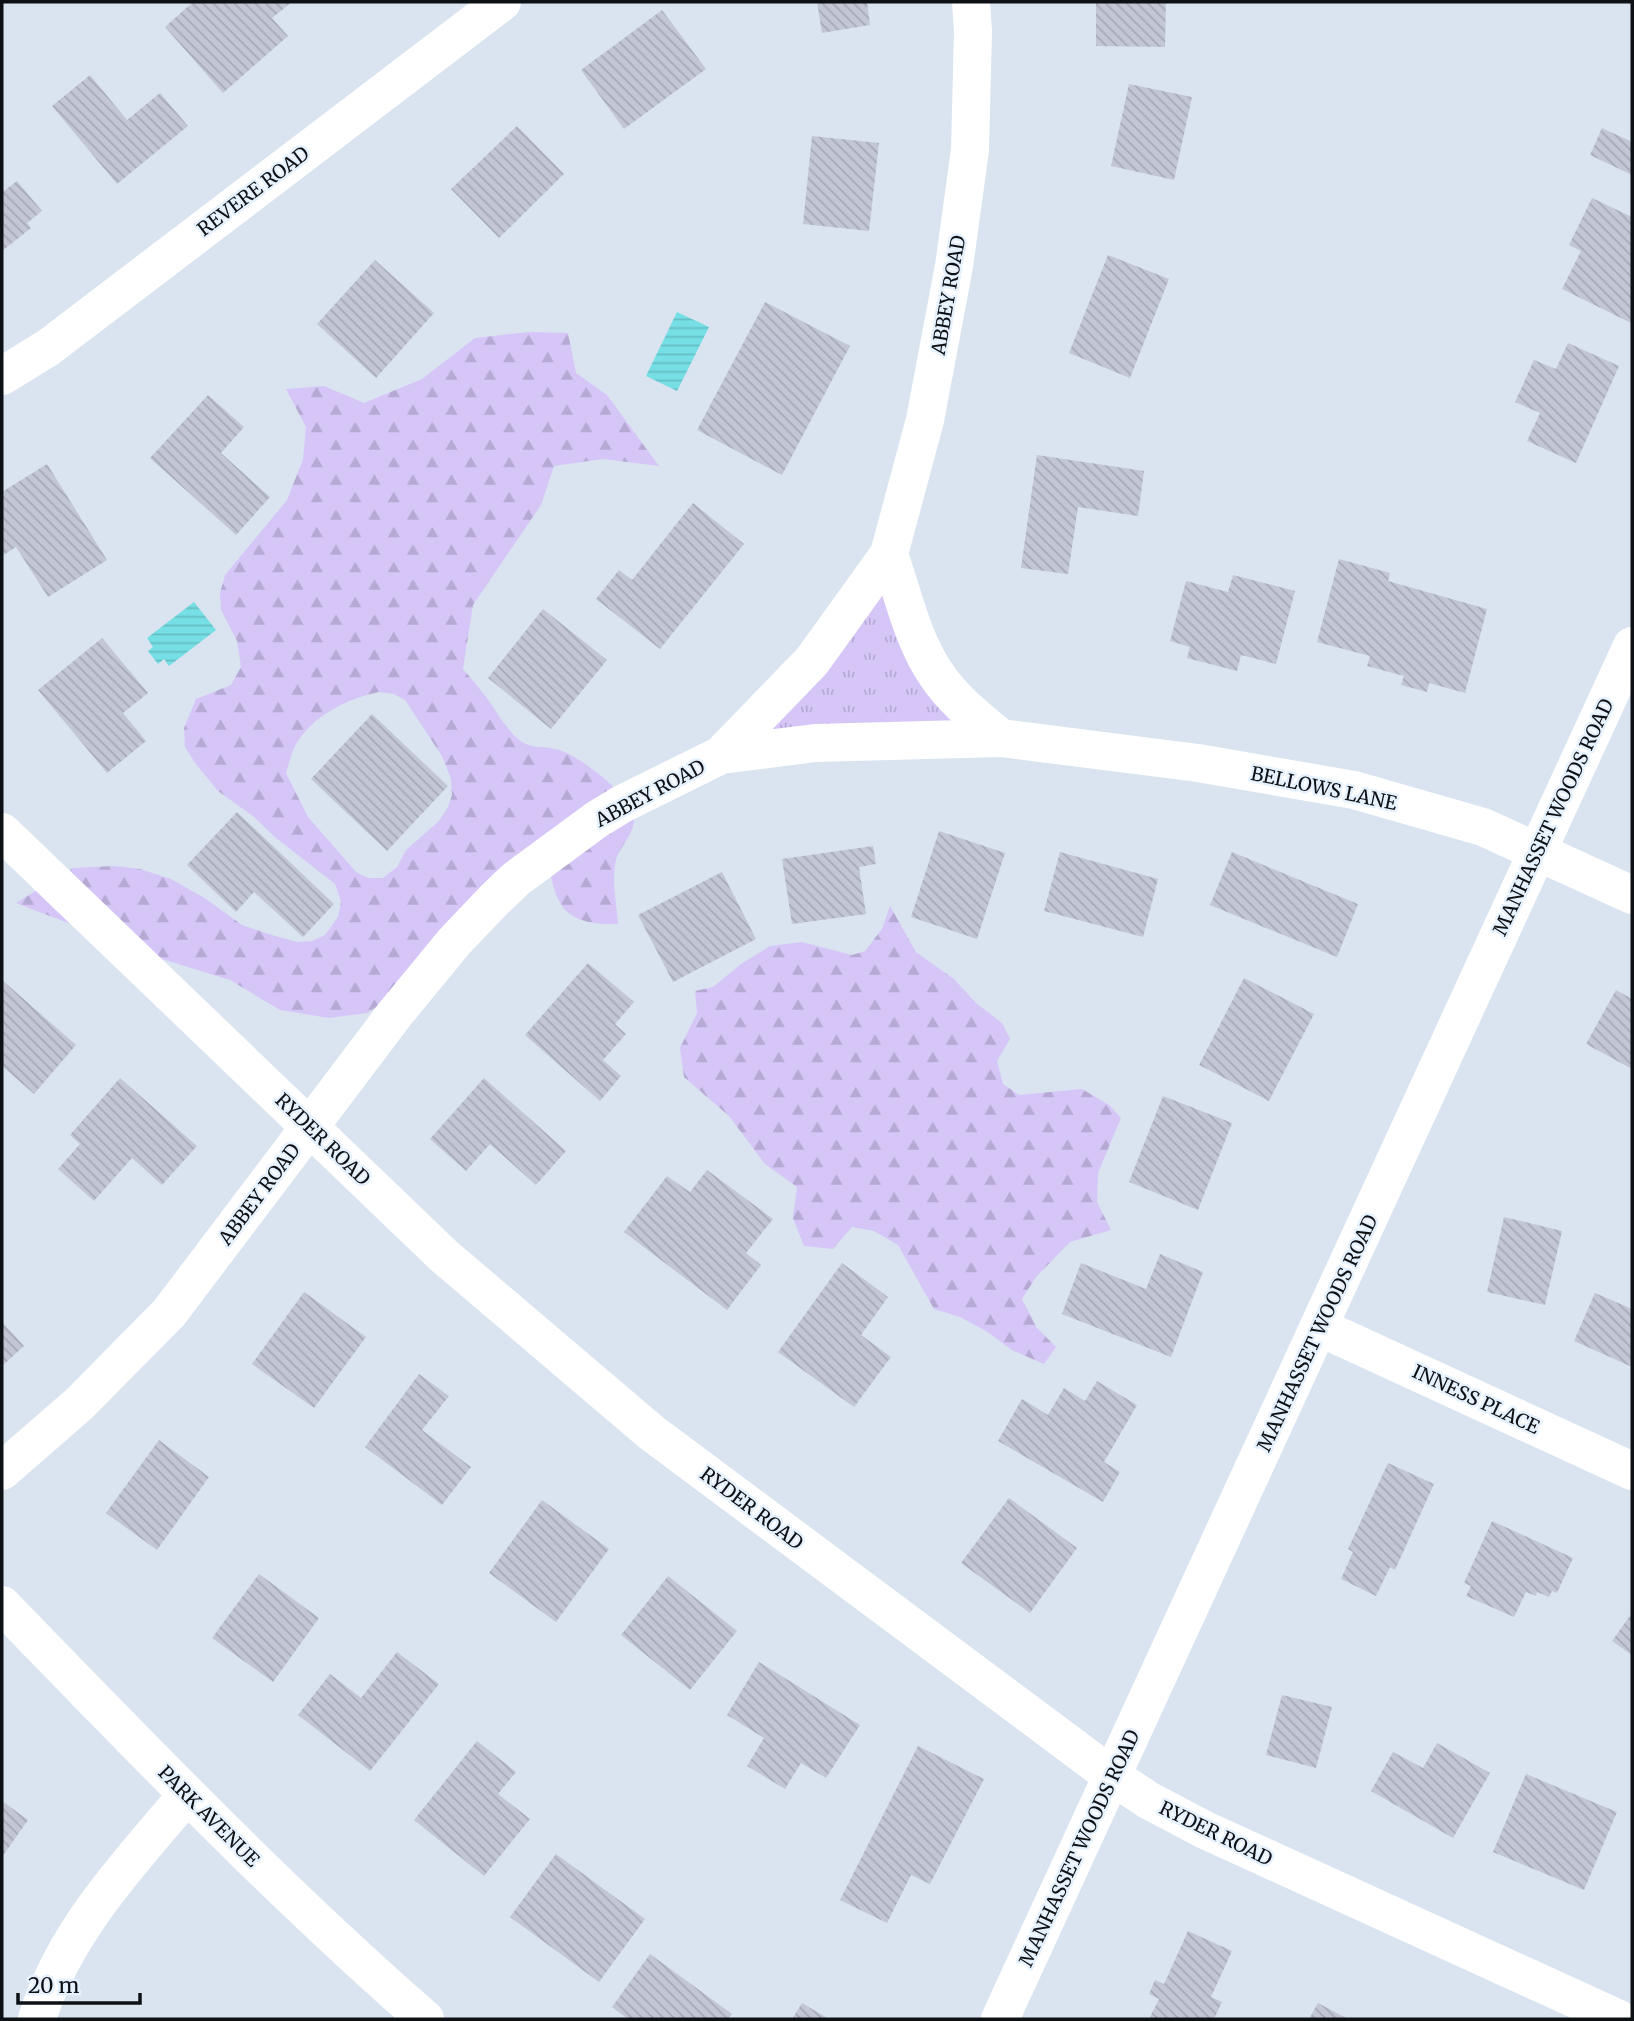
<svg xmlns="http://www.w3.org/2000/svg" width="1634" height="2021" font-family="Merriweather,serif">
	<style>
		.grass { fill: url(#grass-tufts) }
		.forest { fill: url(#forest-firs); fill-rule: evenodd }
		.water { fill: url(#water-rules) }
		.building { fill: url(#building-back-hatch) }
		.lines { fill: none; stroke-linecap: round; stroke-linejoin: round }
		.minor { stroke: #fff; stroke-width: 38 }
		.tertiary { stroke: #fff; stroke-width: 38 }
		.labels { text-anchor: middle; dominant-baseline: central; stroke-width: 5; stroke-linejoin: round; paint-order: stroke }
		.street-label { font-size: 19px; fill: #0d1014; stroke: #e6f1fe }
	</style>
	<defs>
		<pattern id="grass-tufts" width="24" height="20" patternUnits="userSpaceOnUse" patternTransform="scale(1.75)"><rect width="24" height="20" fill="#d6c6f8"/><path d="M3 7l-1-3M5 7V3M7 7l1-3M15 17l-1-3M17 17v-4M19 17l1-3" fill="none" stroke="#b6a9d4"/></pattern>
		<pattern id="forest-firs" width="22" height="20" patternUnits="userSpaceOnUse" patternTransform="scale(1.75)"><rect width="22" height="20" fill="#d6c6f8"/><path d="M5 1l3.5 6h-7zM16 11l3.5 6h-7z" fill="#b6a9d4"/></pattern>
		<pattern id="water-rules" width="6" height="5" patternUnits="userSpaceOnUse" patternTransform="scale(1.75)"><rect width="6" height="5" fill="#76dfe5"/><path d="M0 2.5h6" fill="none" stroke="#65bec4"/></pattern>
		<pattern id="building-back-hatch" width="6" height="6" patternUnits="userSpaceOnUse" patternTransform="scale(1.75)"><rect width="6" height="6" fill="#c3c7d5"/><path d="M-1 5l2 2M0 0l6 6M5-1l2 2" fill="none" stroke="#a6aab6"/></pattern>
	</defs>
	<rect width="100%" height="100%" fill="#d9e4f0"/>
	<path class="grass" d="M889,554l32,96 80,88 -280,17z"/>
	<path class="forest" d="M529,332l39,1 8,40 31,22 52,71 -56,-7 -49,7 -13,39 -68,100 -10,64c10,12 21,24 30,38 8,12 15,23 26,33 12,9 22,6 36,9 21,3 75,46 79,67 2,17 -14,29 -18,44 -5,20 1,44 2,64 -70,2 -60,-33 -76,-83l-27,15 -22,18 -55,60 -42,60 -29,19 -38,5 -49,-8 -50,-30 -68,-21 -146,-56 57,-35 41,-2 26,3 31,10 35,20 36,26 30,10 25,7 15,-1 13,-6 13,-18 3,-16 -6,-17 -59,-46 -22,-21 -36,-26 -23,-28 -10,-16 -1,-19 12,-29 35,-14 10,-18 -4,-26 -16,-31 -1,-17 5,-18 62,-75 16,-41 3,-32 -20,-38 38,-3 40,17 58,-24 53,-41zM379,692l15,2 11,6 37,56 9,23 1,16 -4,12 -9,14 -33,29 -9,17 -14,11h-15l-12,-6 -48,-55 -22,-44c3,-9 5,-19 9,-27 17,-30 51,-47 84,-54z
		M890,906l26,46 38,27 22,24 26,20 8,16 -13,22 6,23 16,11 63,-6 27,16 12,13 -23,55 -1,29 14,28 -41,12 -34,35 -14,22 15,29 19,19 -12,17 -32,-14 -26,-19 -26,-14 -26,-8 -36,-64 -24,-14 -22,-4 -19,22 -29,-3 -11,-28 4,-31 -32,-23 -36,-48 -45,-39 -4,-29 17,-35 -2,-22 18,-4 28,-23 29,-18 32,-4 50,13 13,-4 17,-22z"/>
	<path class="water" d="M677,312l32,15 -32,64 -31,-15z
		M194,602l22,28 -47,36 -5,-7 -6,5 -10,-13 5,-4 -6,-9z"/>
	<path class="building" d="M193,2h99l-20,16 16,18 -65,57 -58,-66z
		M817,2h50l3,23 -48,8z
		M1096,2h70l-1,45 -69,-1z
		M662,10l44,59 -82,60 -43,-59z
		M90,75l37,45 33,-27 28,33 -71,58 -65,-78z
		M1129,84l63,13 -18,83 -63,-14z
		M517,126l47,48 -65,64 -48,-49z
		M1602,128l30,14v33l-42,-20z
		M812,136l67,7 -10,88 -66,-7z
		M17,181l25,30 -15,12 4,5 -29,23v-63l2,3z
		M1592,198l40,19 -1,106 -69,-34 19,-38 -12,-6z
		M1108,255l61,24 -39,99 -61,-25z
		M375,260l59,53 -58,65 -59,-54z
		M765,302l85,44 -68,129 -85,-45z
		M1568,343l51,23 -43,97 -49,-22 13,-28 -25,-11 19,-42 22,9z
		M208,395l36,32 -23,26 49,44 -34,38 -86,-77z
		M1037,455l107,16 -6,45 -60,-9 -10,67 -47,-6z
		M47,464l60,96 -59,37 -32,-50 -14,9v-64z
		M693,503l51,41 -84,105 -64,-50 23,-29 13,10z
		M1339,559l51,14 -2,8 99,28 -22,84 -36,-10 -2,9 -26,-7 3,-9 -37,-10 3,-10 -53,-14z
		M1233,575l62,16 -19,73 -35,-9 -4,16 -50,-13 3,-11 -20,-6 16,-60 42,11z
		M543,609l64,51 -56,69 -63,-51z
		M102,638l46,55 -25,20 23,28 -39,32 -69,-83z
		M372,714l76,72 -61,65 -76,-72z
		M237,812l97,92 -31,33 -49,-45 -18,20 -49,-47z
		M939,831l66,22 -28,86 -66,-22z
		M873,846l3,18 -17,3 7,47 -74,10 -10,-65z
		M1060,852l98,27 -15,58 -99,-26z
		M1232,852l126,52 -21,53 -127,-52z
		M722,872l34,67 -83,43 -35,-67z
		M588,963l46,39 -19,22 11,10 -23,26 18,16 -21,25 -75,-66z
		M1244,978l70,36 -45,87 -70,-36z
		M2,980l74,65 -42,49 -32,-28z
		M1616,990l16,9v70l-46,-25z
		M120,1078l77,68 -35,39 -30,-27 -38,43 -36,-32 22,-25 -10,-9z
		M484,1078l82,73 -30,34 -46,-41 -24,27 -36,-32z
		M1163,1096l69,27 -34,87 -69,-28z
		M707,1170l66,49 -27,34 15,12 -34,45 -103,-78 43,-56 23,16z
		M1504,1217l58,14 -17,74 -58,-13z
		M1160,1254l43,18 -32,85 -109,-43 19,-51 65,26z
		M842,1263l46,34 -27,38 30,22 -37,50 -76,-55z
		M304,1292l62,45 -52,71 -62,-44z
		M1595,1293l37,16v58l-58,-26z
		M2,1322l22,24 -22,20z
		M419,1374l30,22 -27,34 49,37 -29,38 -77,-58z
		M1097,1381l40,24 -33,57 16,10 -17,30 -105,-61 24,-42 26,16 16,-27 21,13z
		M159,1440l50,37 -52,73 -51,-37z
		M1388,1463l46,21 -39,86 -5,-3 -14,29 -35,-17 12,-27 -5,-3z
		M1009,1498l68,50 -47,65 -69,-50z
		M542,1500l67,49 -53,73 -67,-49z
		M1492,1521l81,37 -16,35 -5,-2 -3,6 -12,-5 -1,4 -10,-4 -12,25 -48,-21 5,-10 -7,-3z
		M259,1574l60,44 -46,64 -61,-44z
		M668,1576l69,55 -47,59 -69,-55z
		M1632,1613v42l-20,-14z
		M397,1652l42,32 -69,87 -72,-56 32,-41 31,24z
		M759,1662l101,63 -34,53 -25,-15 -16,26 -38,-23 17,-28 -37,-23z
		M1282,1695l50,12 -16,61 -50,-13z
		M477,1741l39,31 -18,22 32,25 -46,57 -70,-56z
		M1437,1743l53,30 -37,65 -82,-47 22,-39 30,16z
		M918,1746l66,33 -54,105 -19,-9 -24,48 -47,-23z
		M1526,1774l91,38 -33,78 -91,-38z
		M2,1801l26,19 -26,37z
		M556,1854l89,65 -46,63 -89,-65z
		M1188,1931l44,20 -21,46 11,5 -8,17h-65l10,-20 -10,-5 6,-14 9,4z
		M650,1954l82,60 -4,5h-100l-16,-12z
		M802,2003l27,16h-37z
		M1318,2003l30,16h-39z"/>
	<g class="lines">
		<path class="minor" d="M2,376l47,-29 453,-345
			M889,554c14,40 23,85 47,120 17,26 42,45 65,64
			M721,755l94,-12 186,-5 197,25 156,27 129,37 149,68
			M2,832l442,424 208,177 460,343 36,24 57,30 414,189
			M1319,1327l313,144
			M2,1471l77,-67 90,-91 225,-298 60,-73 39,-41 23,-22 80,-59 26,-16 99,-49 91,-94 77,-107 36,-134 29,-154 16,-116 3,-119 -2,-29
			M37,2019c27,-87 92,-156 150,-224"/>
		<path class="tertiary" d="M2,1605c138,142 274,284 423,414
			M1000,2019l632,-1373"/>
	</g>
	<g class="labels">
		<g class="street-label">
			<text transform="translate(253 191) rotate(-37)">REVERE ROAD</text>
			<text transform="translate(948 295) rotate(-80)">ABBEY ROAD</text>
			<text transform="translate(1324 788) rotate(12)">BELLOWS LANE</text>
			<text transform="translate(650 793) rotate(-28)">ABBEY ROAD</text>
			<text transform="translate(1553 817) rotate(-65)">MANHASSET WOODS ROAD</text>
			<text transform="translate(323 1139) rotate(44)">RYDER ROAD</text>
			<text transform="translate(259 1194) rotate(-53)">ABBEY ROAD</text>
			<text transform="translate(1317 1333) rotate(-65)">MANHASSET WOODS ROAD</text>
			<text transform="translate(1476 1399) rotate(25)">INNESS PLACE</text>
			<text transform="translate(752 1508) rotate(37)">RYDER ROAD</text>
			<text transform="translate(209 1816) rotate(45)">PARK AVENUE</text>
			<text transform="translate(1216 1833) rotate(26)">RYDER ROAD</text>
			<text transform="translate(1079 1848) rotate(-65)">MANHASSET WOODS ROAD</text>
		</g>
	</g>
	<rect width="1634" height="2021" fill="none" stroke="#0d1014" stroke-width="7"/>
	<path d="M18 1993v10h122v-10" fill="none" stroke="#0d1014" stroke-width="3.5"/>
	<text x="28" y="1993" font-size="21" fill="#0d1014" stroke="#e6f1fe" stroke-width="5" paint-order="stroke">20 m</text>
</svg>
